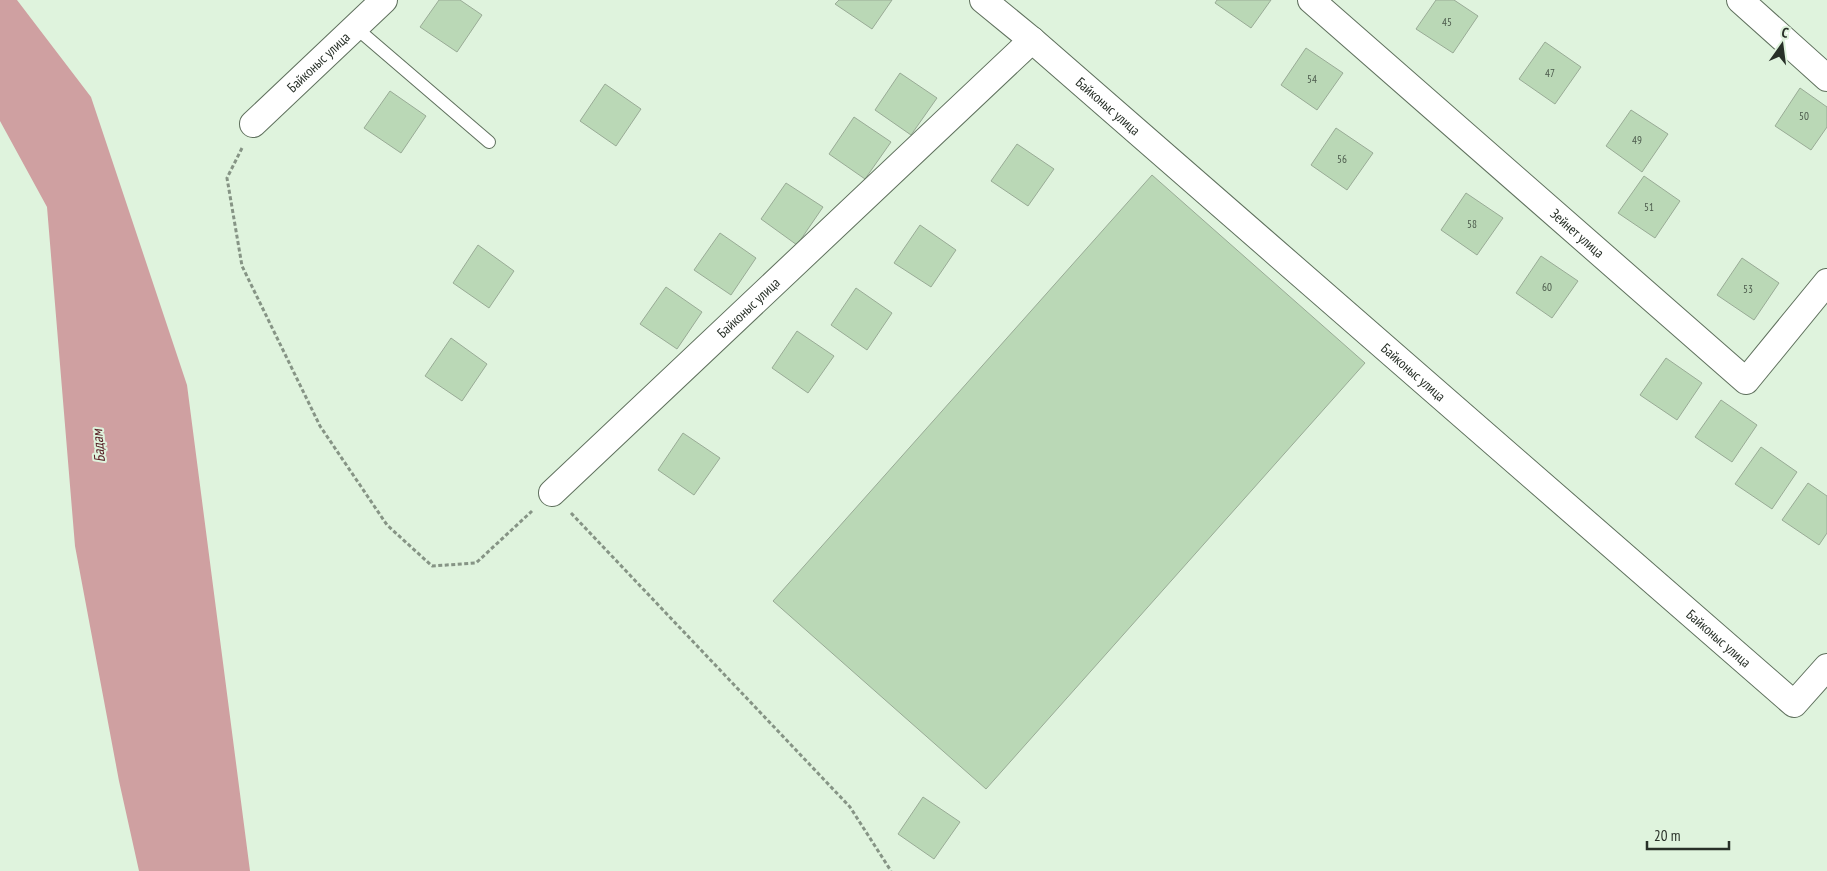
<svg xmlns="http://www.w3.org/2000/svg" width="1827" height="871" font-family="'PT Sans Narrow',sans-serif">
	<style>
		.water { fill: #cfa0a1 }
		.building { fill: #bad8b6; stroke: #99ab96 }
		.lines { fill: none; stroke-linecap: round; stroke-linejoin: round }
		.lane-casing { stroke: #5f705d; stroke-width: 14 }
		.street-casing { stroke: #5f705d; stroke-width: 28 }
		.path { stroke: #869485; stroke-width: 3; stroke-dasharray: 4 2.5; stroke-linecap: butt }
		.lane { stroke: #fff; stroke-width: 12 }
		.street { stroke: #fff; stroke-width: 26 }
		.labels { text-anchor: middle; dominant-baseline: central; stroke-width: 4; stroke-linejoin: round; paint-order: stroke }
		.number-label { font-size: 11px; fill: #4c5a4c }
		.street-label { font-size: 14px; fill: #283028; stroke: #dff3dd }
		.water-label { font-size: 15px; font-style: italic; fill: #541a21; stroke: #dff3dd }
	</style>
	<rect width="100%" height="100%" fill="#dff3dd"/>
	<path class="water" d="M0,0h17l74,97 96,288 63,486h-111l-20,-90 -44,-235 -28,-339 -47,-86z"/>
	<path class="building" d="M439,0h21l22,15 -25,37 -37,-25z
		M839,0h53l-20,29 -37,-25z
		M1217,0h54l-20,28 -36,-25z
		M1436,0h18l24,16 -25,37 -37,-24z
		M1545,42l36,25 -26,37 -36,-25z
		M1306,48l37,25 -26,37 -36,-25z
		M900,73l37,25 -26,37 -36,-25z
		M605,84l36,25 -25,37 -36,-25z
		M1800,88l27,19v20l-16,23 -36,-24z
		M390,91l36,25 -25,37 -37,-25z
		M1631,110l37,24 -26,38 -36,-26z
		M854,117l37,25 -26,37 -36,-25z
		M1336,128l37,25 -26,37 -36,-25z
		M1017,144l37,25 -26,37 -37,-25z
		M1152,175l213,188 -379,426 -213,-188z
		M1644,176l36,25 -25,37 -37,-25z
		M786,183l37,24 -26,38 -36,-26z
		M1466,193l37,25 -26,37 -36,-25z
		M920,225l36,25 -25,37 -37,-24z
		M720,233l36,25 -25,37 -37,-25z
		M478,245l36,26 -25,37 -36,-25z
		M1541,256l37,25 -26,37 -36,-25z
		M1742,258l37,25 -25,37 -37,-25z
		M666,287l36,25 -25,37 -37,-25z
		M856,288l36,25 -25,37 -36,-25z
		M797,331l37,25 -26,37 -36,-25z
		M451,338l36,26 -25,37 -37,-25z
		M1666,358l36,25 -25,37 -37,-25z
		M1721,400l36,25 -25,37 -37,-25z
		M683,433l37,25 -26,37 -36,-25z
		M1761,447l36,25 -25,37 -37,-25z
		M1808,483l19,13v37l-8,12 -37,-25z
		M923,797l37,25 -26,37 -36,-25z"/>
	<g class="lines">
		<g class="lane-casing">
			<path id="lane" d="M355,27l134,115"/>
		</g>
		<g class="street-casing">
			<g id="street">
				<path id="s1" d="M983,0l49,40 762,664 33,-37"/>
				<path id="s2" d="M1311,0l435,381 81,-99"/>
				<path d="M1740,0l87,78"/>
				<path id="s3" d="M253,124l131,-124"/>
				<path id="s4" d="M552,493l480,-453"/>
			</g>
		</g>
		<path class="path" d="M242,148l-15,30 15,88 78,160 67,99 45,41 44,-3 56,-52
			M571,513l279,294 41,64"/>
		<use href="#lane" class="lane"/>
		<use href="#street" class="street"/>
	</g>
	<g class="labels">
		<g class="number-label">
			<text x="1447" y="22">45</text>
			<text x="1550" y="73">47</text>
			<text x="1312" y="79">54</text>
			<text x="1804" y="116">50</text>
			<text x="1637" y="140">49</text>
			<text x="1342" y="159">56</text>
			<text x="1649" y="207">51</text>
			<text x="1472" y="224">58</text>
			<text x="1547" y="287">60</text>
			<text x="1748" y="289">53</text>
		</g>
		<g class="street-label">
			<text stroke="none"><textPath href="#s3" startOffset="90">Байконыс улица</textPath></text>
			<text stroke="none"><textPath href="#s1" startOffset="164">Байконыс улица</textPath></text>
			<text stroke="none"><textPath href="#s2" startOffset="354">Зейнет улица</textPath></text>
			<text stroke="none"><textPath href="#s4" startOffset="270">Байконыс улица</textPath></text>
			<text stroke="none"><textPath href="#s1" startOffset="569">Байконыс улица</textPath></text>
			<text stroke="none"><textPath href="#s1" startOffset="974">Байконыс улица</textPath></text>
		</g>
		<g class="water-label">
			<text transform="translate(98 446) rotate(-95)">Бадам</text>
		</g>
	</g>
	<g transform="translate(1782 45) rotate(14)" stroke="#dff3dd" stroke-width="4" paint-order="stroke">
	<path d="M0-4L9 19L0 12L-9 19Z" fill="#283028"/>
	<text y="-8" font-size="14" font-weight="bold" text-anchor="middle" fill="#283028">С</text>
	</g>
	<path d="M1647 841v8h82v-8" fill="none" stroke="#283028" stroke-width="2.5"/>
	<text x="1654" y="841" font-size="15" fill="#283028" stroke="#dff3dd" stroke-width="4" paint-order="stroke">20 m</text>
</svg>
